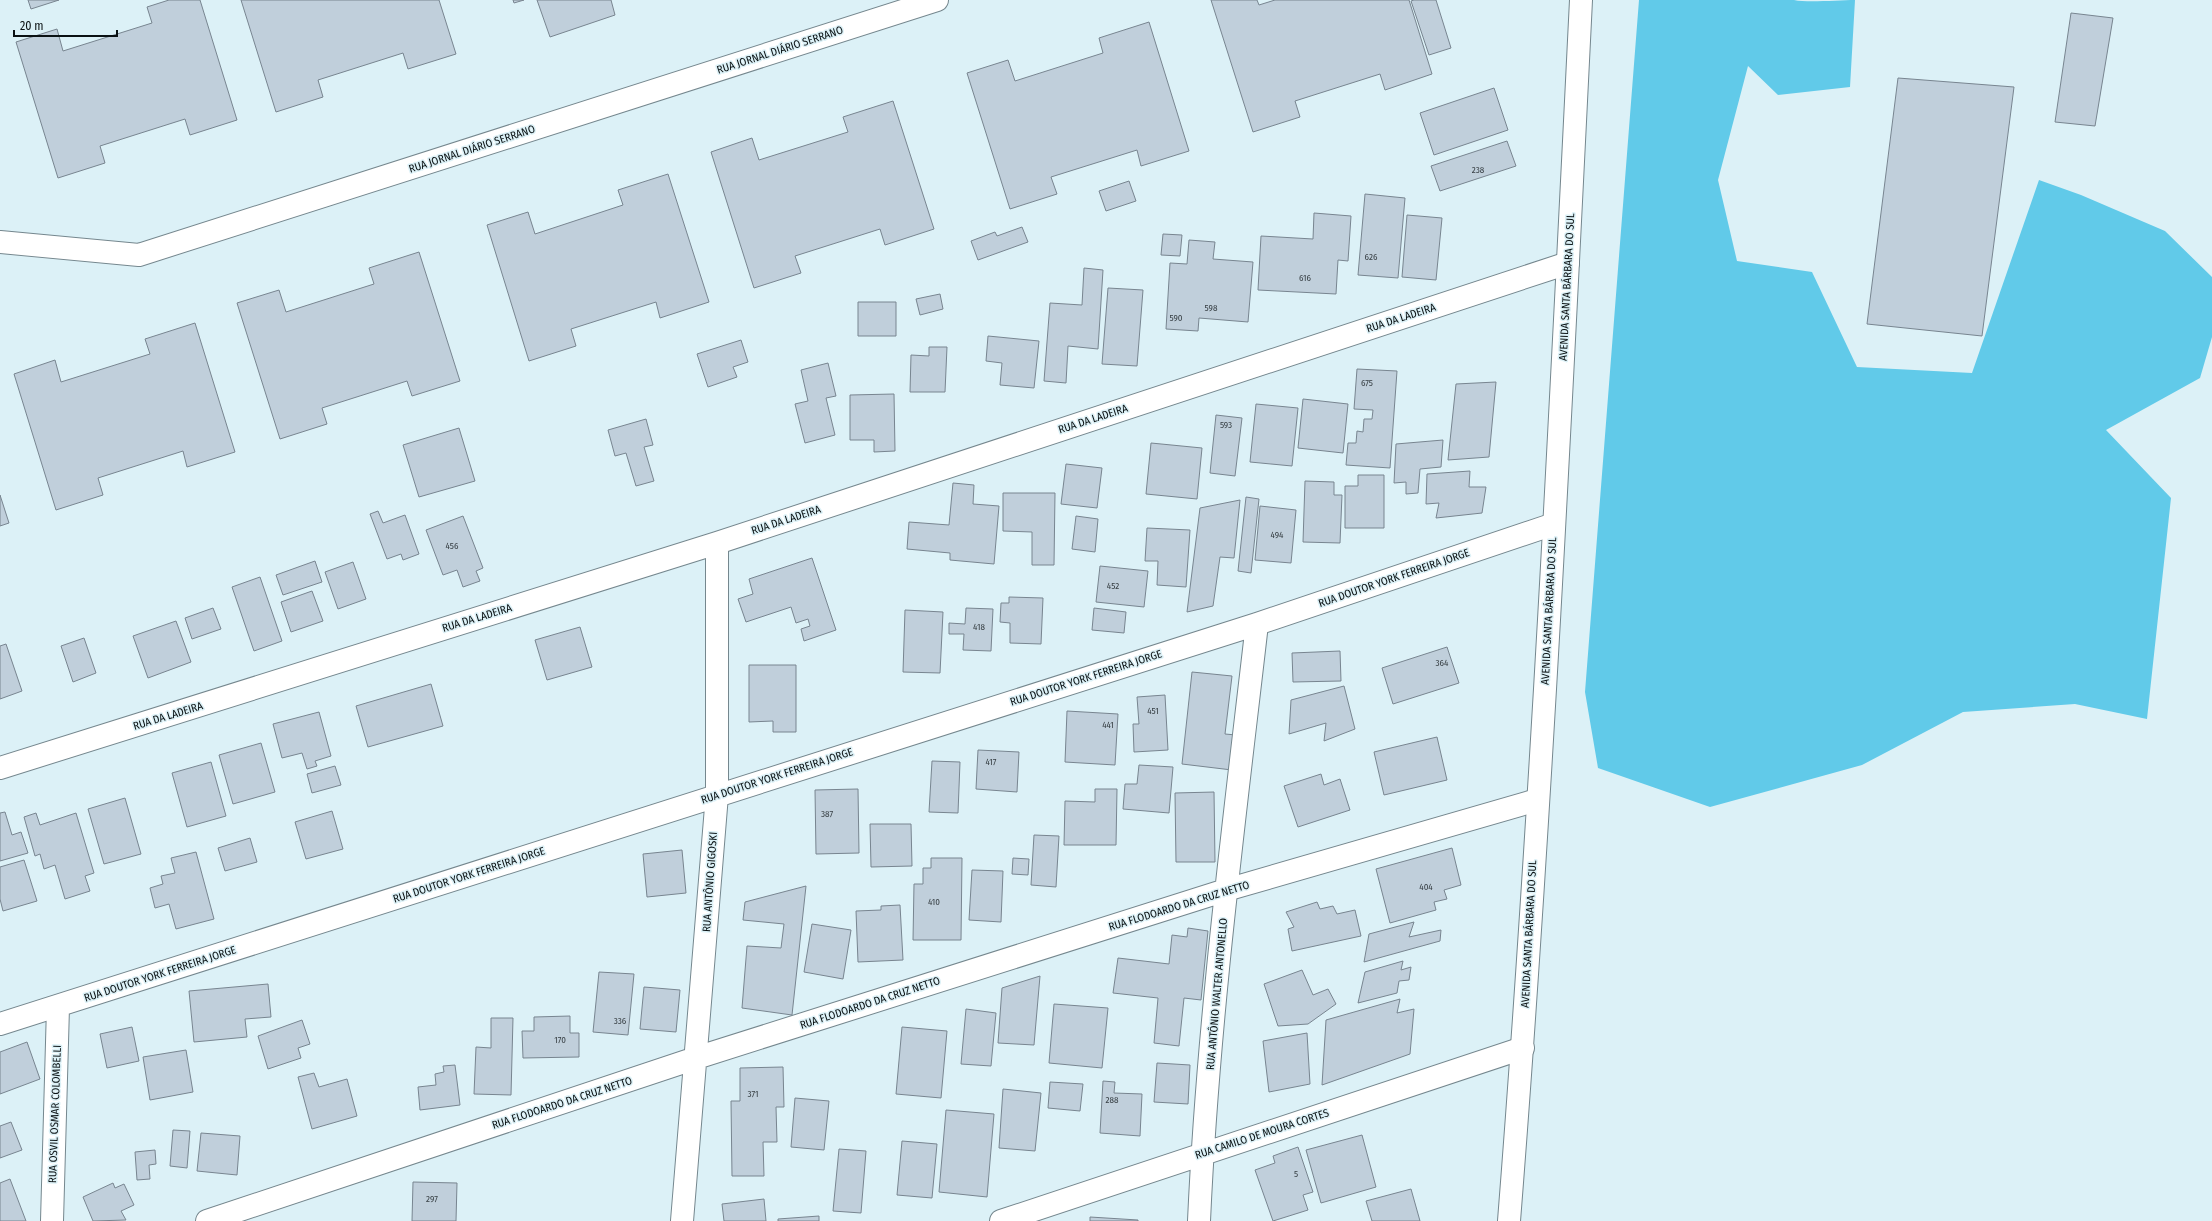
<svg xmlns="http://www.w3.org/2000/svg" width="2212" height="1221" font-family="'Fira Sans Condensed',sans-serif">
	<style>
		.green { fill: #61cae9 }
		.building { fill: #c0cfdb; stroke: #788590 }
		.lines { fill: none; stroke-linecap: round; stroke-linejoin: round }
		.minor-casing { stroke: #75878e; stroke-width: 24 }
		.secondary-casing { stroke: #75878e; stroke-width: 24 }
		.minor { stroke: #fff; stroke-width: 22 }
		.secondary { stroke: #fff; stroke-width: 22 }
		.labels { text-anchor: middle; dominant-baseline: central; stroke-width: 3; stroke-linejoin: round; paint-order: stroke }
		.number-label { font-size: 9px; fill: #384045 }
		.street-label { font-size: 11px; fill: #0a1113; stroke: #dcf1f7 }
	</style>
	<rect width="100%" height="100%" fill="#dcf1f7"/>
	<path class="green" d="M1639,0h155c14,3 44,0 61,0l-5,87 -72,8 -30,-29 -30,114 19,81 75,11 45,95 115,6 67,-193 42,15 84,36 47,46v60l-12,41 -94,52 65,68 -24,221 -72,-15 -112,8 -101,53 -152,42 -112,-39 -13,-76z"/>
	<path class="building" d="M28,0h31l-28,9z
		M169,0h31l37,120 -47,15 -5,-16 -85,27 5,17 -47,15 -42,-136 41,-13 6,22 89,-28 -5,-16z
		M241,0h198l17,54 -48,15 -5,-16 -85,27 5,17 -47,15z
		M513,0h11l-10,3z
		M537,0h74l4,15 -65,22z
		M1211,0h46l2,5 16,-5h134l23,74 -47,16 -5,-16 -85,27 5,16 -47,15z
		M1414,0h22l15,48 -22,7 -18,-54z
		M2071,13l42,5 -18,108 -40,-4z
		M1149,22l40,129 -48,15 -4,-16 -86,27 6,17 -47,15 -43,-136 41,-13 7,21 88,-28 -4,-15z
		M1898,78l116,9 -32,249 -115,-12z
		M1494,88l14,42 -74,25 -14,-42z
		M893,101l41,128 -49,16 -5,-16 -85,27 6,17 -47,15 -43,-136 41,-14 7,22 89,-28 -5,-15z
		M1507,141l9,25 -76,25 -9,-25z
		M668,174l41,128 -49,16 -4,-16 -85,27 5,17 -47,15 -42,-136 41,-13 7,22 88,-29 -5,-15z
		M1129,181l7,20 -30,10 -7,-20z
		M1365,194l40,4 -7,80 -40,-3z
		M1314,213l37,3 -3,45 -10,-1 -2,34 -78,-4 3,-54 52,3z
		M1407,215l35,3 -6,62 -34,-3z
		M1022,227l6,15 -50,18 -7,-19 24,-9 2,4z
		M1163,234l19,1 -2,21 -19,-1z
		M1189,240l26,2 -2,17 40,3 -5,60 -49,-4 -1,13 -32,-2 4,-66 17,1z
		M419,252l41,129 -48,15 -5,-15 -85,27 5,16 -47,15 -43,-136 42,-13 7,22 88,-28 -5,-16z
		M1084,268l19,2 -5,79 -30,-3 -2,37 -22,-2 6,-78 32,2z
		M1108,288l35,2 -6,76 -35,-2z
		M940,294l3,15 -23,6 -4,-16z
		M858,302h38v34h-38z
		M195,323l40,129 -48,15 -4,-16 -85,27 5,17 -47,15 -42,-136 41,-14 6,22 89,-28 -5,-15z
		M988,336l51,5 -5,47 -34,-3 2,-22 -16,-2z
		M741,340l7,22 -15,5 4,10 -29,10 -11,-33z
		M929,347h18l-2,45h-35l1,-37 18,1z
		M828,363l8,33 -10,2 9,37 -30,8 -10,-39 13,-3 -7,-31z
		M1357,369l40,2 -7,97 -44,-3 2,-22h8l1,-12 6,1 1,-13h8l1,-9 -19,-1z
		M1496,382l-7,75 -41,3 8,-76z
		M894,394l1,57 -21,1v-12h-24v-45z
		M1303,399l45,5 -5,49 -45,-5z
		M1256,404l42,4 -6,58 -42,-4z
		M1216,415l26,3 -7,58 -25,-3z
		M646,419l7,26 -9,2 10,34 -18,5 -10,-33 -11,3 -7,-26z
		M459,428l16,53 -56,16 -16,-52z
		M1443,440l-2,27 -21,2 -2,24 -12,1v-12l-12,1 2,-39z
		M1151,443l51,5 -5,51 -51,-5z
		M1066,464l36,4 -5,40 -36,-4z
		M1470,471l-1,16h17l-4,26 -46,5 3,-15 -13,1 1,-30z
		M1358,475h26v53h-39v-42h13z
		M1305,481l29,1v13h8l-2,48 -37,-1z
		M953,483l21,2 -1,19 26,2 -5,58 -44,-4v-7l-43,-4 2,-27 40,3z
		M1003,493h52l-1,72h-22v-33l-29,-1z
		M0,495l9,28 -9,3z
		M1246,497l13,2 -8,74 -13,-2z
		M1240,500l-6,58 -14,-1 -7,49 -26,6 13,-104z
		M1260,506l36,4 -5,53 -36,-3z
		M378,511l5,12 22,-8 14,39 -16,6 -2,-6 -14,5 -17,-45z
		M463,516l20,52 -7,3 4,10 -17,6 -6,-17 -14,5 -17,-45z
		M1076,516l22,3 -3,33 -23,-3z
		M1147,528l43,2 -4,57 -29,-2 1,-24h-13z
		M812,558l24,72 -32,11 -3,-12 9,-3 -2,-7 -12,4 -5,-16 -45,15 -8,-23 15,-5 -4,-15z
		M315,561l7,21 -39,13 -7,-20z
		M353,562l13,37 -28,10 -13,-37z
		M1100,566l48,5 -4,36 -48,-5z
		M260,577l22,64 -28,10 -22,-64z
		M312,591l11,30 -32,11 -10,-30z
		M1009,597l34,1 -2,46 -31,-1v-20l-10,-1 1,-19h8z
		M213,608l8,21 -29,10 -7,-21z
		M966,608l27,1 -2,42 -28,-1 1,-16h-15v-11l16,1z
		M1094,608l32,4 -2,21 -32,-3z
		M905,610l38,2 -3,61 -37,-1z
		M176,621l15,41 -43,16 -15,-42z
		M580,627l12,40 -45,13 -12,-40z
		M84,638l12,35 -23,9 -12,-36z
		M6,644l16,47 -22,8v-53z
		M1447,647l12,36 -66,21 -11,-36z
		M1340,651l1,30 -48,1 -1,-29z
		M749,665h47v67h-23v-11l-24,1z
		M1192,672l40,4 -7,58 11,1 -4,35 -50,-6z
		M431,684l12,42 -75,21 -12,-41z
		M1344,686l11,43 -31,12 2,-18 -37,11 2,-34z
		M1165,695l3,55 -34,2 -1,-28h6l-2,-27z
		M1067,711l51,3 -3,51 -50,-3z
		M319,712l12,44 -16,5 2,5 -10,3 -5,-16 -20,5 -9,-34z
		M1437,737l10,43 -63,15 -10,-43z
		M261,743l14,49 -42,12 -14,-49z
		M978,750l41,2 -2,40 -41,-3z
		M932,761l28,1 -2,51 -29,-1z
		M211,762l15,54 -39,11 -15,-54z
		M1139,765l34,2 -4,46 -46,-4 2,-25h12z
		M335,766l6,19 -29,8 -5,-19z
		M1321,774l3,11 16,-6 10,31 -52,17 -14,-41z
		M858,789l1,64 -43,1 -1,-64z
		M1095,789h22l-1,56h-52l1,-44 30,1z
		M1214,792l1,70h-39l-1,-69z
		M125,798l16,56 -37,10 -16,-55z
		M332,811l11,38 -37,10 -11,-37z
		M5,812l7,23 9,-3 7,21 -28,8v-48z
		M36,813l4,12 36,-12 18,60 -9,3 5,15 -25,8 -10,-34 -11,4 -4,-15 -5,2 -11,-39z
		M870,824h41l1,42 -41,1z
		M1034,835l25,1 -3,51 -25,-2z
		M250,838l7,24 -32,9 -7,-23z
		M1452,848l9,37 -17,5 3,9 -13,3 2,8 -46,13 -14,-54z
		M682,850l4,43 -39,4 -4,-43z
		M196,852l18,67 -38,10 -7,-25 -14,4 -5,-20 13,-4 -2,-8 14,-3 -4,-15z
		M931,858h31l-1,82h-48l1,-56h9v-16h8z
		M1013,858l16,1 -1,16 -16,-1z
		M24,860l13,41 -34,10 -3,-12v-32z
		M972,870l31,1 -2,51 -32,-2z
		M806,886l-14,129 -50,-7 5,-62 34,2 3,-24 -41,-4 2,-18z
		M1317,902l3,7 13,-3 4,8 18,-4 6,26 -69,15 -4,-22 6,-2 -8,-15z
		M900,905l3,55 -45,2 -2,-51 25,-1v-4z
		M1414,922l-5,15 32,-7 -1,11 -76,21 5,-28z
		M812,924l39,6 -8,49 -39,-7z
		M1188,928l20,3 -7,69 -17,-2 -5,48 -25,-3 4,-45 -45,-5 5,-35 51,6 3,-29 15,2z
		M1403,961l-2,9 10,-3 -2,13 -10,1 -2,12 -39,10 7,-31z
		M1302,970l11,25 15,-6 8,15 -28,20 -30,2 -14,-42z
		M599,972l35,2 -6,61 -35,-3z
		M1040,976l-6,69 -36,-2 4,-55z
		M268,984l3,33 -26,2 2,18 -53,5 -5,-51z
		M644,987l36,3 -4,42 -36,-3z
		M1400,999l-3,14 17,-4 -4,45 -88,31 4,-65z
		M1054,1004l54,4 -6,60 -53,-5z
		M966,1009l30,4 -5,53 -30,-2z
		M570,1016v17h9v24l-56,1 -1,-27h12v-14z
		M491,1018h22l-2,77 -37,-1 2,-47 15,1z
		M302,1020l8,24 -12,4 3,10 -33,11 -10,-33z
		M132,1027l7,34 -32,7 -7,-34z
		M902,1027l45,4 -6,67 -45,-4z
		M1307,1033l3,51 -41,8 -6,-51z
		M27,1042l13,37 -40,15v-42z
		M186,1050l7,42 -43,8 -7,-43z
		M1157,1063l33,2 -2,39 -34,-2z
		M455,1065l5,40 -40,5 -2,-23 18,-2 -1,-11 9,-2 -1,-6z
		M783,1067l1,40h-8l1,35h-14l1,34h-32l-1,-75h9v-33z
		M314,1073l5,14 28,-8 10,37 -45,13 -14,-52z
		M1103,1081l12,1 -1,11 28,1 -2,42 -40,-3z
		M1050,1082l33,2 -3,27 -32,-3z
		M1003,1089l38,4 -6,58 -36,-3z
		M795,1098l34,3 -5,49 -33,-3z
		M946,1110l48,4 -7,83 -48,-5z
		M11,1122l11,28 -22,8v-32z
		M173,1130l17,1 -3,37 -17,-2z
		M201,1133l39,3 -3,39 -40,-4z
		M1362,1135l14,52 -55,16 -15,-53z
		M902,1141l35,3 -5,54 -35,-3z
		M1298,1147l15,45 -10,3 5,15 -35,11 -18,-51 20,-7 -2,-7z
		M839,1149l27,2 -5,62 -28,-2z
		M155,1150l1,14 -7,1 1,14 -13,1 -2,-28z
		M10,1179l16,42h-26v-38z
		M413,1182l44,1 -1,38h-44z
		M113,1183l2,5 9,-4 10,21 -13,6 5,9 -33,1 -10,-24z
		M1411,1189l9,32h-48l-6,-20z
		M764,1199l2,22h-42l-2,-17z
		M819,1216v5h-41v-2z
		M1090,1217l48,3v1h-48z"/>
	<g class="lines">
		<g class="minor-casing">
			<path id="minor" d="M0,242l139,13 798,-255
				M0,768l717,-225 851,-280
				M0,1024l1257,-400 297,-100
				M52,1221l6,-214
				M207,1221l489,-163 530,-168 311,-90
				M682,1221l35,-426v-252
				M1001,1221l522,-173
				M1199,1221c9,-200 35,-398 58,-597"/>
		</g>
		<g class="secondary-casing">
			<path id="secondary" d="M1509,1221c32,-406 52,-814 72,-1221"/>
		</g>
		<use href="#minor" class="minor"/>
		<use href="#secondary" class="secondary"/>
	</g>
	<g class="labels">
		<g class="number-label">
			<text x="1478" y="170">238</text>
			<text x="1371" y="257">626</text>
			<text x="1305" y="278">616</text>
			<text x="1211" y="308">598</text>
			<text x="1176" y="318">590</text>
			<text x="1367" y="383">675</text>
			<text x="1226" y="425">593</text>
			<text x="1277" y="535">494</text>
			<text x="452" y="546">456</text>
			<text x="1113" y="586">452</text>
			<text x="979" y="627">418</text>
			<text x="1442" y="663">364</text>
			<text x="1153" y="711">451</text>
			<text x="1108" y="725">441</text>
			<text x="991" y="762">417</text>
			<text x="827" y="814">387</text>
			<text x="1426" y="887">404</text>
			<text x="934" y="902">410</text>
			<text x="620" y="1021">336</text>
			<text x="560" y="1040">170</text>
			<text x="753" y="1094">371</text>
			<text x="1112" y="1100">288</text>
			<text x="1296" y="1174">5</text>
			<text x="432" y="1199">297</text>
		</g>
		<g class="street-label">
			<text transform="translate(780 50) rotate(-18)">RUA JORNAL DIÁRIO SERRANO</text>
			<text transform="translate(472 149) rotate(-18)">RUA JORNAL DIÁRIO SERRANO</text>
			<text transform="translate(1567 287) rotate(-87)">AVENIDA SANTA BÁRBARA DO SUL</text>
			<text transform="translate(1401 318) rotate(-18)">RUA DA LADEIRA</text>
			<text transform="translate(1093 419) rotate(-18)">RUA DA LADEIRA</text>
			<text transform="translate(786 520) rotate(-18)">RUA DA LADEIRA</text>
			<text transform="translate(1394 578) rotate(-19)">RUA DOUTOR YORK FERREIRA JORGE</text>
			<text transform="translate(1549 611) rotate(-87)">AVENIDA SANTA BÁRBARA DO SUL</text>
			<text transform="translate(477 618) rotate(-17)">RUA DA LADEIRA</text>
			<text transform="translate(1086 678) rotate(-18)">RUA DOUTOR YORK FERREIRA JORGE</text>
			<text transform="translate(168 716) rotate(-17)">RUA DA LADEIRA</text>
			<text transform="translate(777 776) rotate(-18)">RUA DOUTOR YORK FERREIRA JORGE</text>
			<text transform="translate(469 875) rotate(-18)">RUA DOUTOR YORK FERREIRA JORGE</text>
			<text transform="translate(710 882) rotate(-86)">RUA ANTÔNIO GIGOSKI</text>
			<text transform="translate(1179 906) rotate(-17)">RUA FLODOARDO DA CRUZ NETTO</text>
			<text transform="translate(1529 934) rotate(-87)">AVENIDA SANTA BÁRBARA DO SUL</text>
			<text transform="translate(160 974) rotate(-18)">RUA DOUTOR YORK FERREIRA JORGE</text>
			<text transform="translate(1217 994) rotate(-85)">RUA ANTÔNIO WALTER ANTONELLO</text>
			<text transform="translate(870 1003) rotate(-18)">RUA FLODOARDO DA CRUZ NETTO</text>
			<text transform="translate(562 1103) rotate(-18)">RUA FLODOARDO DA CRUZ NETTO</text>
			<text transform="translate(55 1114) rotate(-88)">RUA OSVIL OSMAR COLOMBELLI</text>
			<text transform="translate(1262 1134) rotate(-18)">RUA CAMILO DE MOURA CORTES</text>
		</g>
	</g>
	<path d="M14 30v6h103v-6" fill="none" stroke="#0a1113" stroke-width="2"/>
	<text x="20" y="30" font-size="12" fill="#0a1113" stroke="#dcf1f7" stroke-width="3" paint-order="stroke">20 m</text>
</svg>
